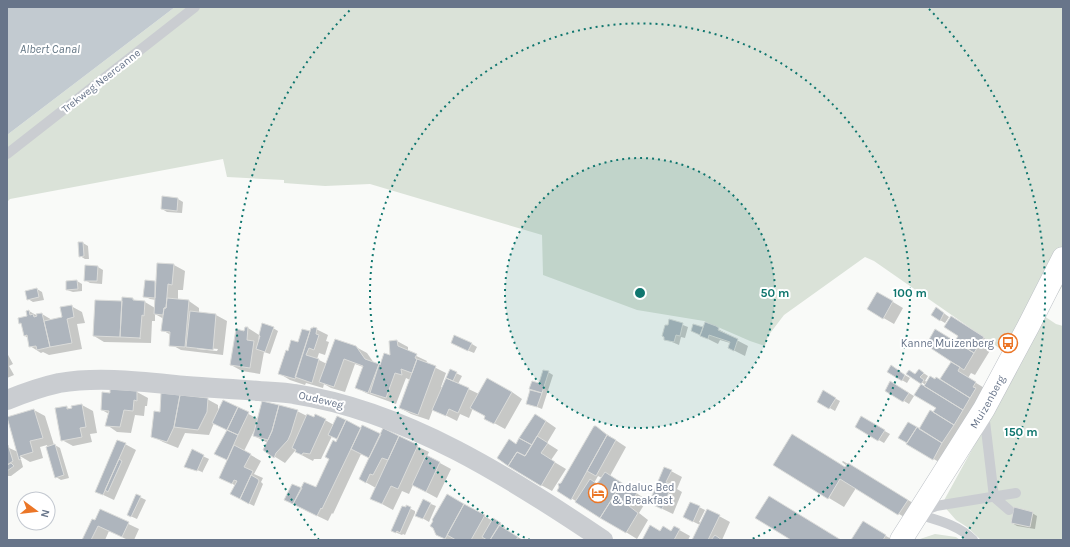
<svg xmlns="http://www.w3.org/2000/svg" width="1070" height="547" font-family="Karla,sans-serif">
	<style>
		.green { fill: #dae2d8 }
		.water { fill: #c2cad0 }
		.shadow { fill: #0003; fill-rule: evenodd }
		.building { fill: #aeb5bd; stroke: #dbdcda }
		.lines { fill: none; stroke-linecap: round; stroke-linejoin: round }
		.secondary-casing { stroke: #bcc0c6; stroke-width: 23 }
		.lane { stroke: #cacdd1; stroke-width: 10 }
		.street { stroke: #cacdd1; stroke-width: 20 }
		.secondary { stroke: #fff; stroke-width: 22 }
		.ring { fill: none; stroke: #0f766e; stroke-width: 2; stroke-dasharray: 2 4 }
		.labels { text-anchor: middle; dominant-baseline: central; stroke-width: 4; stroke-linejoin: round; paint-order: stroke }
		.street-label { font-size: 11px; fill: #68758a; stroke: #fff }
		.poi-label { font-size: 11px; fill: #68758a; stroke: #fff; text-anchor: end }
		.water-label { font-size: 12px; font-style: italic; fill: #637684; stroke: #fff }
		.centre { fill: #0f766e; stroke: #fff; stroke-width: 2 }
		.ring-label { font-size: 12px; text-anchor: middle; font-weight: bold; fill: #0f766e; stroke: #fff; stroke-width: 4; stroke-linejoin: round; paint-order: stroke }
	</style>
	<rect width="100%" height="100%" fill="#f9faf8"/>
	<path class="green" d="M175,7h888v278l-19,31 12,8 7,2v214h-82l-14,-13 -11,-7 -14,-16 54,-98 24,-46 -18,-10 -128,-89 -9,-4 -81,58 -16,21 -3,10 -15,-5 -46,-20 -67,-11 -94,-35 -1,-40 -172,-51 -45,2 -41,-3v-3l-57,-3 -4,-18 -213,40 -3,3v-67z
		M935,534l21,3 4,3h-43z"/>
	<path class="water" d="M7,7h168l-168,128z"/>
	<path class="shadow" d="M163,197l15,2 5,3 -1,11 -15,-1 -5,-3z
		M79,243h4l5,3 1,13h-4l-5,-3z
		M158,264l16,1 11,6 -2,19h-5v10l11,1 10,7v5l17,2 11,6 -4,34 -42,-5 -11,-6 1,-9 -9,-5 2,-11 -9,-5v7h-3l-1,22 -47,-1 -10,-6 29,-34 10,-3 3,2 9,1 10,6 1,-8 -6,-1 -6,-3 2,-15 11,2zM197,347l21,2 -1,2 -20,-2z
		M98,267l5,3 -1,14 -12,-1 -5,-3z
		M77,281l5,3v7l-9,1 -6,-2z
		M37,289l5,3 2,8 -11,2 -5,-3z
		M878,293l25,15 -9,16 -26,-15z
		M71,306l11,6 3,11 -8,1 5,25 -33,6 -6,-3 -2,1 -11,-7 -2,-8 -3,-2 -3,-11 -2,-2 8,-6 1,-6 7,4 6,-1 10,6 11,-2z
		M941,311l8,6 -4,6 -5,-3z
		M670,320l18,7 -3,11 -4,-1 -2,8 -14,-6z
		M962,324l32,20 -19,31 -4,-2 -3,5 18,11 -42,76 -36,-21 29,-36 -13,-20 2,-3 -19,-11 8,1 4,-5 9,6 -3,5 2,1 8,-2h6l12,-18 3,-20 4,-6z
		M694,325l9,3 15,1 11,6v1l19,10 -3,10 -16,-8 1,-5 -10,-3 -2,4 -26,-13z
		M248,328l11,7 -1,10 15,-17 5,3 -8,23 -6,-2 -4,22 -18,-3 -11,-6 14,-33z
		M314,328l14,7 -2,6 3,1 -4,13 -6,-2 -2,6 10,5 29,-17 11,6 7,10 7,3 10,-9 6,-16 11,6v5l19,9 -1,2 20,10 -5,14 2,1 7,-18 12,6 -4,8 21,10 33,-2 10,7 -17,30 -20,-11 2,-2 -14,-8 -4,10 -9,-4 -3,7 -24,-12 -4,11 -18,-6 -11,-6 10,-28 -4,-2 -10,26 -30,-11 -10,-6 7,-20 -8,-3 -10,28 -14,-4 -7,-4 -1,4 -17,-5 -1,2 -15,-5 -10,-6 9,-22z
		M472,344l5,3 -3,6 -17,-7z
		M7,353l6,11 -4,2 5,9 -7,3z
		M891,367l19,11 -3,5 -19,-11z
		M548,372l5,3 -11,34 -15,-6 5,-21 8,2z
		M891,382l23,14 -5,8 -23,-14z
		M137,392l11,6 -1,8h-2l-1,10 -9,-1 -4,18 -14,-1 -10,-7 2,-11 -7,-4z
		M823,392l17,9 -5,10 -17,-10z
		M207,399l11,6v9l6,-13 34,18 39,-8 10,5 8,2 1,-3 18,10 3,-8 25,12 19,7 3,-6 45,22 -2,4 24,13 -14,29 -24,-13 -4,9 -7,-3 -9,19 -22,-12 5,-10 -16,-9 10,-21 -9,-4 -28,60 -1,-1 -4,8 -23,-11 -3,-21h14l22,-50 -6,-3 -11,23h-7l-1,2 -6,-3 -11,-6 2,-5 -13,16 -21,-13 4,-7 -14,-7 1,-7 -11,22 17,10 -7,13 9,4 -2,4 2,2 -9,22 -12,-6 -6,-14 -5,-3 -3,-23 -13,-7 13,-22 -14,-8 -5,12 -24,-2 -7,15 -15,-6 -11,-6 8,-23z
		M82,405l11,6 4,22 -7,1 2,8 -19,4 -11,-6 4,-33 5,2z
		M34,410l11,6 9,29h1l5,3 9,30 -8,2 -5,-3 -9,-32 -7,2 3,11 -13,4 -10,-6 3,11 -12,9h-4v-29l11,5z
		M862,418l28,16 -6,9 -28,-16z
		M546,421l10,7 -9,15 11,7 -7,10 15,9 -14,22 -11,-6 -25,-40z
		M596,427l30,20 -16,29 37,24 -8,13 9,7 -11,19 -79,-49zM598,476l4,2 -4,7 -4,-2z
		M125,444l11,6 -22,50 -17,-8z
		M192,451l17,8 -7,14v-1l-12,-5z
		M843,461l80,48 -9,14 -58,-35 -12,19 -15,-9 18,-32 -5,-4z
		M671,471l11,6 -5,12 5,3 -9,22 -23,-11z
		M136,495l10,5 -9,19 -9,-4z
		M447,495l46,26 6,2 6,4 -1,2 19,11h-35l-2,-2 -1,2h-37l-11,-6z
		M691,503l14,7 -6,12 2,1 18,-7 11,6 -8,18h-29l7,-15 -10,-5z
		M431,504l5,2 -7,16 -12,-7z
		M407,507l8,4v2l-10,22 -2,-1 -1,1 -10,-4z
		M101,511l38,18 -5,11h-6l-19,-9 -4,9h-22l13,-18z
		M1032,513l5,3 -2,13 -18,-3 -5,-3z
		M674,527l16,9 -2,4h-45l18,-8h11z
		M874,529l19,11h-40z"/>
	<path class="building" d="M162,196l16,2 -1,13 -16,-2z
		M78,242h5l1,14 -5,1z
		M157,263l17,1 -2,21 -4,-1 -2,24h-2l-1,7 -9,-1z
		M85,265l13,1 -1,15h-13z
		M77,280l1,9 -12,1v-9z
		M145,280l10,1v17l-12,-1z
		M37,288l2,9 -12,3 -2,-9z
		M877,292l16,9 -10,18 -16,-10z
		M122,297l11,1v2l12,1 -1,15 -2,-1 -2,24v-1l-20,-1z
		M167,298l22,2 -4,47 -16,-1 1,-14 -9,-1 3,-23h2z
		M95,300l27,1 -2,36 -27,-1z
		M72,305l2,12 -7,2 5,24 -22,4 -6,-26 18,-4 -2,-10z
		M936,307l8,6 -4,8 -9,-6z
		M29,310l1,5 3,-1 1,3 3,-1 -1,-2 6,-1 8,34 -13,3 -1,-4 -7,1 -2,-12 -3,1 -3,-13 -2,1 -1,-6 9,-2 -1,-5z
		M190,311l26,3 -3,36 -27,-3z
		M951,316l33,21 -10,16 -19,-12 3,-5 -14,-9z
		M669,319l14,4 -3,13 -4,-1 -2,7 -10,-2v-3l-2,-1 3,-11h3z
		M705,322l11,4 3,2 -1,2 20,9 -4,12 -6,-3 2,-6 -21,-7 -1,4 -8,-3z
		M262,323l12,4 -9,25 -9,-3 4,-13 -1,-1z
		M693,324l10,3 -3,8 -9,-4z
		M245,327h3l-1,13 7,1 -4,27 -20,-3 6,-36 8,2z
		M313,327l4,1 -1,6 3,1 -5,15 -5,-2 -3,7 13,4 -7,24 -17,-6 15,-46 1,-3h2z
		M302,329l8,2 -15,48 -17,-5 8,-24 2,1 3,-11 7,2z
		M935,329l39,24 -10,17 -38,-25z
		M454,335l18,8 -4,8 -17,-8z
		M335,339l21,7 9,13 14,5 -11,29 -13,-5 8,-22 -19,-7 -10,28 -15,-5z
		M397,340l1,6 19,8 -2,4 2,1 -5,14 -11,-4 1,6 -7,-2 -9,25 -16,-5 9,-29 1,1 4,-12 6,2 -1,-14z
		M417,359l19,7 -18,49 -19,-7z
		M951,362l9,5 -2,4 18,11 -3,5 3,1 -6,10 -30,-19z
		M891,365l14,10 -3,6 -15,-9z
		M450,369l7,3 -4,9 -7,-3z
		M919,369l5,4 -4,4 4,3 -3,4 -15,-10 3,-4 6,4z
		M543,370l6,1 -7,22 -13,-4 3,-8 7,2z
		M930,376l5,3 1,-2 34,21 -7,12 -39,-24z
		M446,378l23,10 -11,25 -9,-4 -3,7 -14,-6z
		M487,378l25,14 -18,32 -10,-5 1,-3 -15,-8z
		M890,381l19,12 -6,9 -18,-11z
		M921,384l42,26 -9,15 -21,-13 3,-4 -22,-13z
		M110,389l27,2v10l-3,-1 -1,11 -9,-1 -4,17 -15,-1 4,-15 -8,-1 1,-18 8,1z
		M530,390l12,3 -5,14 -11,-3z
		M823,390l13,8 -7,11 -12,-7z
		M161,393l19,2 -6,32 -7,15 -16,-5 3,-26 6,1z
		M180,395l28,3 -1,14 -9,18 -24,-3z
		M223,400l15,7 -11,23 -15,-7z
		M262,401l17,4 -7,26 -4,9 -15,-4z
		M82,404l4,23 -6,1 2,9 -21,4 -6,-33 12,-2v3l5,-1 -1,-2z
		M279,405l19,5 -7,23 -3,7 -12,13 -2,5 -11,-8 9,-19z
		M238,407l11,5 -11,23 -11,-5z
		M34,409l9,29 -13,3 3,11 -13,4 1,3 -2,1 -12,-43z
		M930,410l24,15 -12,18 -23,-14z
		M307,414l7,3 1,-3 11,5 -16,35 -7,-1 -1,2 -7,-3 1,-2 -4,-2z
		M535,414l11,7 -14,24 -13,-7z
		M337,416l9,4 -9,19 -9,-4z
		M861,416l24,14 -7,11 -23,-14z
		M346,420l15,8 -39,81 -1,-1 -4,8 -24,-12 11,-22 12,5 13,-28 -4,-2 8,-17 3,2z
		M908,422l9,5 -10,16 -9,-5z
		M362,425l19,9 -12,24 -18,-9z
		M594,426h2l11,9 -36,65 -14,-9 2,-4 -1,-3 3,-1z
		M917,427l25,16 -9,17 -27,-16z
		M383,428l16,8 -11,24 -6,-2 -9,17 -3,-1 -4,9 -7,-4z
		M227,430l11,5 -11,25 -13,-6z
		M792,434l53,33 3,-4 60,37 -10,15 -58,-36 -12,20 -55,-34z
		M607,435l9,5 -20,36 -9,-5z
		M399,436l19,9 -20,44 -7,-3 -9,18 -12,-5z
		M537,436l11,7 -7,10 14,9 -14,24 -33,-20 9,-14 8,4z
		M519,438l13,7 -7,11 -8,-4 -9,14 -11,-8 12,-19 7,5z
		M117,440l9,3 -23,52 -8,-3z
		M55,444l9,31 -9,3 -9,-31z
		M8,445l5,16 -6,4v-19z
		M234,445l17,9 -7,13 9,4 -13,28 -10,-5 7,-13 -3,-1 -2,4 -13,-6z
		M192,449l12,6 -7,16 -13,-4z
		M426,455l14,7 -14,30 -14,-7z
		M119,459l3,2 -14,31 -3,-2z
		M11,463l3,3 -7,5v-6z
		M664,467l8,3 -6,12 6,3 -10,24 -13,-6z
		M605,472l17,11 -22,35 -25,-16 15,-23 7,5z
		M251,475l7,4 1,2 -10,23 -9,-5z
		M622,483l15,10 -8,13 9,7 -12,20 -26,-15z
		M292,484l10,4 -9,16 -9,-4z
		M136,494l5,2 -10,21 -4,-2z
		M447,494l17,10 -19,35 -9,-4 -3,-7 -3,-2 3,-5 -1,-1z
		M769,496l72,44h-50l-36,-22z
		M423,499l8,4 -8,16 -8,-3z
		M690,502l10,4 -7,16 -10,-5z
		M464,504l21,11 -14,25h-15l-9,-5z
		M406,505l5,2 -1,3 -10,23 -3,-2 -1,2 -5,-2 11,-25 4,1z
		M1014,507l19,5 -3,15 -19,-4z
		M100,509l29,13 -7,15 -24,-11 -7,14h-9l10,-21 3,1z
		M707,509l13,6 -12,25h-16z
		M493,518l8,5 -11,17h-3l-5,-3z
		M863,521l23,14 -3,5h-32z
		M499,525l19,12 -2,3h-26z
		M650,525l10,6 3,-5 8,5 3,-5 6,3 -6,11h-32z
		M715,535l7,5h-11z"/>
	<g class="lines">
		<g class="secondary-casing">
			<g id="secondary">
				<path id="s1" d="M901,540l83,-131 45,-84 34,-67"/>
			</g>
		</g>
		<path class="lane" d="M7,154l188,-147
			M984,413l10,84 15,13
			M923,511l13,-5 80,-13
			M917,514c20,6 42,11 56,26"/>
		<path class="street" d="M7,400c17,-7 34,-13 52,-17 41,-7 85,-1 127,3 24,2 49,3 73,5 12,1 24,1 35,3 112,17 217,84 309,146"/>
		<use href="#secondary" class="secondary"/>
	</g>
	<circle cx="640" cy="293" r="135" fill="#0f766e" fill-opacity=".12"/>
	<g class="ring">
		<circle cx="640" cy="293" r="135"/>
		<path d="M530 540A270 270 0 1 1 750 540"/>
		<path d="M319 540A405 405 0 0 1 351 9M929 9A405 405 0 0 1 961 540"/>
	</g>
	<defs>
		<g id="bus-ring" transform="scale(1)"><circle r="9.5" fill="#fff" stroke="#eb7627" stroke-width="1.5"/><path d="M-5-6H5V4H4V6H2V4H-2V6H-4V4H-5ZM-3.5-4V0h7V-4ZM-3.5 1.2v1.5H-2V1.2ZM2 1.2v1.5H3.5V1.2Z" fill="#eb7627"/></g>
		<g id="hotel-ring" transform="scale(1)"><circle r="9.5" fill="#fff" stroke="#eb7627" stroke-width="1.5"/><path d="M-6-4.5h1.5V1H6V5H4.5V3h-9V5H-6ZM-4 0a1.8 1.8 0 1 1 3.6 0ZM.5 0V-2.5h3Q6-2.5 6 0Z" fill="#eb7627"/></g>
	</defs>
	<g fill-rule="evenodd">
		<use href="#bus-ring" x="1008" y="343"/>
		<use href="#hotel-ring" x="598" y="493"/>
	</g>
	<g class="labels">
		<g class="street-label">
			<text transform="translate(101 81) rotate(-38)">Trekweg Neercanne</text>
			<text transform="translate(321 400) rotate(13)">Oudeweg</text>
			<text stroke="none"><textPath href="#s1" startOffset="163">Muizenberg</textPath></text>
		</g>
		<g class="poi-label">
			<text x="994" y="343">Kanne Muizenberg</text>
			<text x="612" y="487" text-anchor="start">Andaluc Bed<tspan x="612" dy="13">&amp; Breakfast</tspan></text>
		</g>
		<g class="water-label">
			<text x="50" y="49">Albert Canal</text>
		</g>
	</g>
	<circle cx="640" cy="293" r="6" class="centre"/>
	<g class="ring-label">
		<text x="775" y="297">50 m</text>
		<text x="910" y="297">100 m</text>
		<text x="1021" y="436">150 m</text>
	</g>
	<rect width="1070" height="547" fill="none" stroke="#68758a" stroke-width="16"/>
	<g transform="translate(36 511) rotate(105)"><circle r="19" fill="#ffffff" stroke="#c3c8d0"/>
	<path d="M0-3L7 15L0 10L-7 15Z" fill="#eb7627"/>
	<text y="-6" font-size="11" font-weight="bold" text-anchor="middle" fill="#68758a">N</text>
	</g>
</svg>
